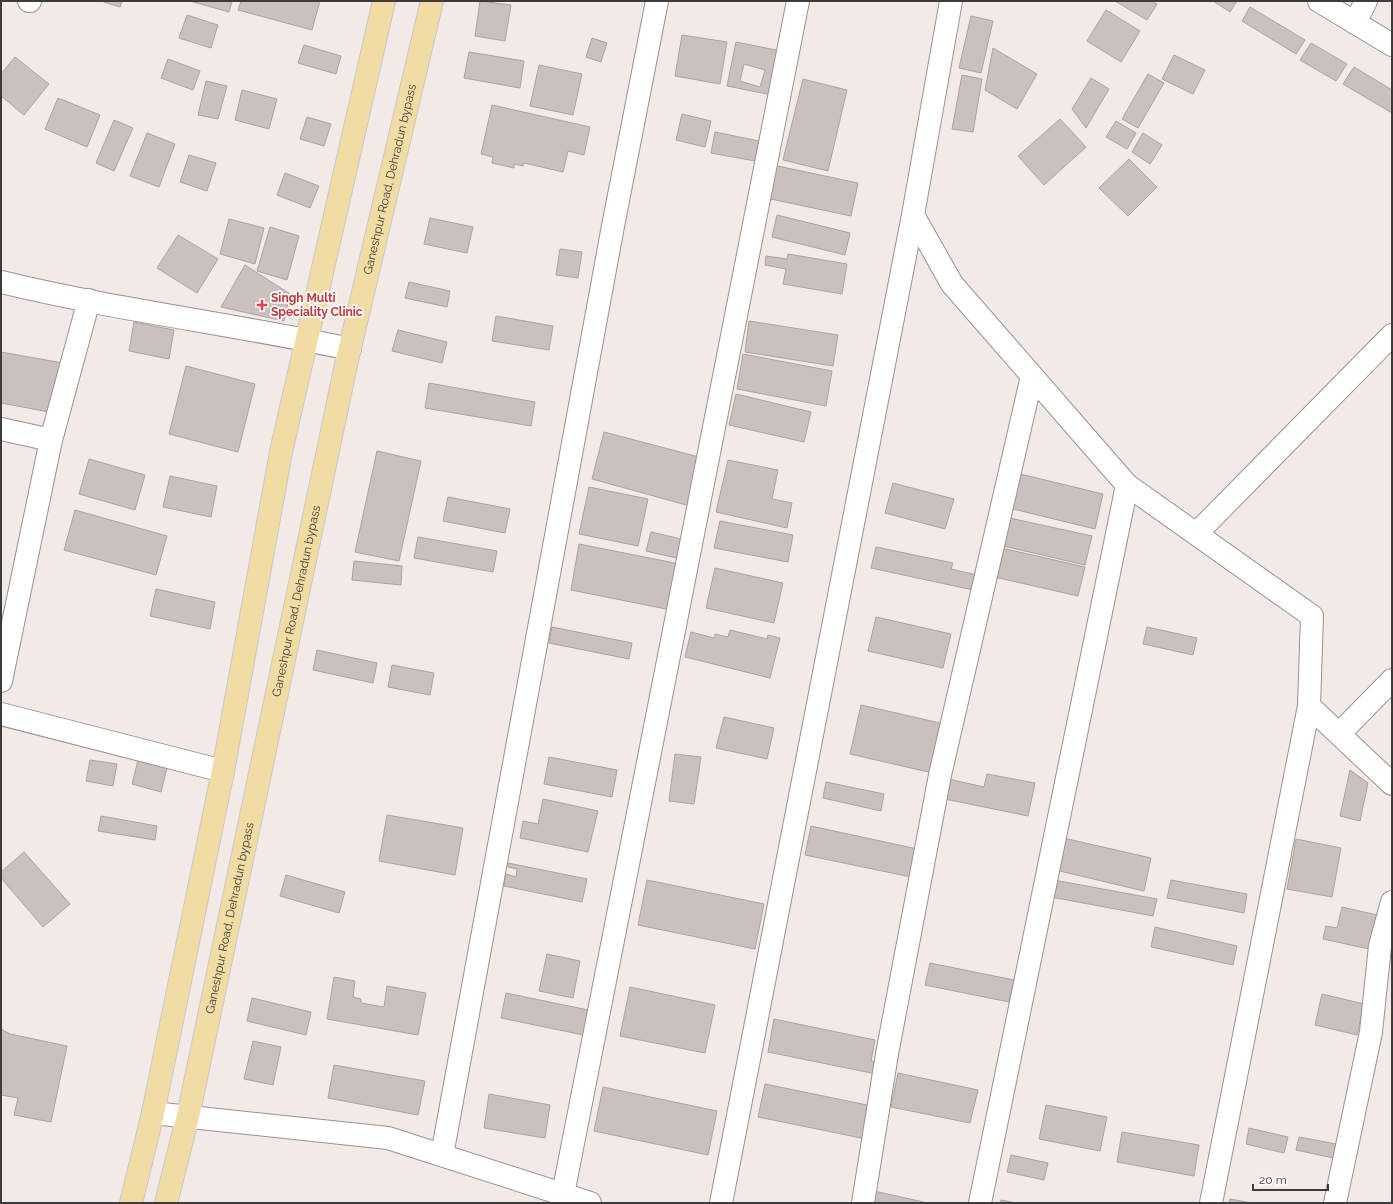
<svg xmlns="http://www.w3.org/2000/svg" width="1393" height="1204" font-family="Raleway,sans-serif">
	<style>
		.building { fill: #c9c1be; stroke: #a9a29e; fill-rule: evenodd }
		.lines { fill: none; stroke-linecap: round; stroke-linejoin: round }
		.minor-casing { stroke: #98928e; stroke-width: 24 }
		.primary-casing { stroke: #c9c8c8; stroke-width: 24 }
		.minor { stroke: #fff; stroke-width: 22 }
		.primary { stroke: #f1dda4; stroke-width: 22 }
		.health-dot { fill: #e0444e; stroke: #fff7f3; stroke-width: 1.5 }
		.labels { text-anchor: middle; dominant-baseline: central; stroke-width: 3.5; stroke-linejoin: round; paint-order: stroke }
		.street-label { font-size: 12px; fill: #3e3c3a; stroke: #fff7f3 }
		.health-label { font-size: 12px; font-weight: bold; fill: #be3a42; stroke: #fff7f3; text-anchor: start }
	</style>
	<rect width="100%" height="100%" fill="#f1eae6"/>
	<path class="building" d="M101,1h21l-2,6z
		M190,1h42l-3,11z
		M241,1h79l-8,29 -74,-20z
		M480,1l31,4 -6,36 -30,-5z
		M1115,1h36l6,3 -10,16z
		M1213,1h24l-7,11z
		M1250,7l55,33 -9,14 -54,-33z
		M1106,10l34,21 -19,31 -34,-21z
		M187,15l31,10 -7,23 -32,-10z
		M971,16l22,5 -12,52 -22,-5z
		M682,35l45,7 -7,42 -45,-8z
		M592,38l15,5 -6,19 -15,-5z
		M736,42l50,10 -9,44 -50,-10zM744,64l21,6 -5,17 -20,-6z
		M1311,43l36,21 -11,17 -36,-21z
		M304,45l37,11 -5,18 -38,-11z
		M993,48l44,26 -20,35 -32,-19z
		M469,52l55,9 -4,27 -56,-10z
		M1174,55l31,15 -12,24 -31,-15z
		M15,57l34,27 -25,31 -23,-19v-22z
		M168,59l32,12 -7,19 -32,-12z
		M539,65l43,9 -9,41 -43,-9z
		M1354,67l38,23v23l-49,-29z
		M1148,74l16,9 -26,45 -16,-9z
		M962,75l20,4 -9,53 -21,-3z
		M1091,78l18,11 -23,39 -14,-19z
		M803,79l44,11 -19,81 -45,-11z
		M206,81l21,5 -9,33 -20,-4z
		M242,90l35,9 -8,30 -34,-9z
		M58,98l42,17 -13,32 -42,-18z
		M492,105l98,22 -6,28 -16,-4 -5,21 -39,-9 -1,3 -9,-2v4l-22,-5 1,-6 -12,-3z
		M682,114l29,7 -6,26 -29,-7z
		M307,117l24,7 -7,22 -24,-7z
		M1060,119l26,28 -42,38 -26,-29z
		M114,120l19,8 -19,43 -18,-8z
		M1116,121l20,12 -9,16 -21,-12z
		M715,132l44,9 -4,20 -44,-8z
		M147,133l28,11 -16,43 -29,-11z
		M1143,133l19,12 -12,19 -18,-12z
		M189,155l27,8 -9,28 -27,-9z
		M1129,159l28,28 -29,29 -29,-28z
		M773,165l85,18 -7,33 -85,-18z
		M285,173l34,13 -9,22 -33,-13z
		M777,215l73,18 -5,22 -73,-18z
		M430,218l43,9 -6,26 -43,-9z
		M229,219l35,9 -9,36 -35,-10z
		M270,227l29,9 -12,44 -30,-9z
		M178,235l40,24 -21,34 -40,-25z
		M560,249l22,3 -4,26 -22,-3z
		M788,254l59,10 -5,30 -59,-10 3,-15 -21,-4 1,-9 21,3z
		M245,265l45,29 -6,27 -63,-14z
		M409,282l41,9 -3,16 -42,-9z
		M496,316l57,10 -4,24 -57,-9z
		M749,321l89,14 -5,31 -88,-14z
		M134,322l40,8 -5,29 -40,-8z
		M398,330l49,12 -5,21 -50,-12z
		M1,352l62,11 -9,50 -53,-10z
		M743,354l89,17 -6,35 -89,-17z
		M186,366l69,18 -17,68 -69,-18z
		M429,383l106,19 -4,24 -106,-18z
		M736,394l75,18 -7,30 -75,-17z
		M604,432l99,26 -13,48 -98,-27z
		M377,451l44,10 -22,100 -44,-9z
		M89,459l56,16 -10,35 -56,-16z
		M728,460l50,10 -6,29 20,4 -5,25 -71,-16z
		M1016,473l87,21 -8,35 -86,-21z
		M170,476l47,10 -6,31 -48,-10z
		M893,483l61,16 -9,30 -60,-16z
		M589,487l59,12 -10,47 -59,-12z
		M448,497l62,12 -5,24 -62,-12z
		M75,510l92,26 -11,39 -92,-25z
		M1005,517l87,19 -7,29 -86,-20z
		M720,521l73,14 -5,27 -74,-14z
		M651,532l39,9 -5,19 -39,-9z
		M418,537l79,14 -4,21 -79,-14z
		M579,544l106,21 -9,46 -105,-21z
		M876,547l77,16 -2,6 26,6 -4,15 -102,-22z
		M997,547l88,20 -7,29 -88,-20z
		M354,561l48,5 -1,19 -49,-5z
		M715,568l68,15 -9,40 -68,-15z
		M156,589l59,13 -5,27 -60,-13z
		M876,617l75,17 -8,34 -75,-17z
		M552,627l80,16 -3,16 -80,-16z
		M1147,627l50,11 -4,17 -50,-11z
		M730,630l37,9 1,-4 12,3 -10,40 -85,-21 6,-25 23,6 1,-4 13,3z
		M317,650l60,13 -4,20 -60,-13z
		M392,665l42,8 -4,22 -42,-8z
		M861,705l88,20 -12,49 -87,-20z
		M724,717l50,11 -7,31 -51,-11z
		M675,754l26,3 -7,47 -25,-3z
		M549,757l68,13 -5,27 -68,-13z
		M90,760l27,4 -4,22 -27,-5z
		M138,760l29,8 -6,24 -29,-8z
		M1350,770l18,13 -8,38 -20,-5z
		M987,774l48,9 -7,33 -88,-18 4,-20 40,9z
		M826,782l58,12 -3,17 -58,-13z
		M543,799l55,12 -10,41 -68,-14 3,-17 15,3z
		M387,815l76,13 -8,47 -76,-14z
		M101,816l56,10 -2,14 -57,-9z
		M811,826l111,24 -6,28 -111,-23z
		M1059,837l92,21 -7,33 -93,-22z
		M1296,839l45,9 -9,49 -45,-8z
		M24,852l46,52 -27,23 -42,-49v-6z
		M508,863l79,16 -5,23 -78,-16 2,-12 10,3 1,-8 -9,-2z
		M286,875l59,17 -6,21 -59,-17z
		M647,880l117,24 -9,45 -117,-24z
		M1054,880l103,19 -4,17 -102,-19z
		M1171,880l76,14 -3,19 -77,-15z
		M1342,907l35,8 -8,34 -46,-10 3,-13 11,2z
		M1155,927l82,19 -4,19 -82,-18z
		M547,954l33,7 -7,37 -34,-7z
		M930,963l84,17 -5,22 -84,-17z
		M334,977l21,4 -2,16 8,2v4l23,4 3,-21 39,7 -8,42 -91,-16z
		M630,987l85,18 -10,48 -85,-17z
		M506,993l92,19 -5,25 -92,-19z
		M1322,994l42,10 -7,31 -42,-10z
		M252,998l59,14 -5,23 -59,-14z
		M774,1019l101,21 -4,21 12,3 -2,11 -113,-23z
		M1,1029l9,5 57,12 -16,76 -37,-7 4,-17 -17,-3z
		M253,1041l28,6 -8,38 -29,-6z
		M334,1065l91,16 -7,34 -90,-17z
		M898,1073l80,17 -8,33 -79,-16z
		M765,1084l107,22 -6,33 -108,-22z
		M603,1087l114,24 -9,44 -114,-24z
		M489,1094l61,11 -5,33 -61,-10z
		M1046,1105l61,12 -7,34 -61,-12z
		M1249,1128l39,9 -4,16 -38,-9z
		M1122,1132l77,13 -5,31 -77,-14z
		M1299,1137l37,7 -3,14 -37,-8z
		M1011,1155l37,8 -4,17 -37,-8z
		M874,1191l54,12h-57z
		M1230,1199l22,4h-23z
		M1001,1200l15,3h-16z"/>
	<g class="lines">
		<g class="minor-casing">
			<path id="minor" d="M29,1h1
				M951,1l-38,214 39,69 175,201 185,131 -3,90 83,78
				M1319,1l73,44
				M1355,23l11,-22
				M1,282c115,28 233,42 349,67
				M1,429l50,11
				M1196,534l196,-199
				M1,681l50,-241 38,-140
				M1,714l222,57
				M1339,734l53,-54
				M153,1113l235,25 202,65
				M442,1155l171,-929 44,-225
				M563,1194l235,-1193
				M721,1203l192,-988
				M863,1203l24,-149 53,-279 92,-399
				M980,1203l147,-718
				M1211,1203l98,-497
				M1335,1203l36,-171 9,-86 12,-44"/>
		</g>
		<g class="primary-casing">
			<g id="primary">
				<path d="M131,1203l22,-90 70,-342 58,-319 103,-451"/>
				<path id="s1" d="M166,1203l22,-87 159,-756 85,-359"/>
			</g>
		</g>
		<use href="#minor" class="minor"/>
		<use href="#primary" class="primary"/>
	</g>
	<path class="health-dot" d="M260 299h4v4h4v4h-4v4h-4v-4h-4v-4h4z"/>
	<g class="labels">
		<g class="street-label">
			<text stroke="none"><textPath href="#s1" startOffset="1048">Ganeshpur Road, Dehradun bypass</textPath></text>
			<text stroke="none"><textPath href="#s1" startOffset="616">Ganeshpur Road, Dehradun bypass</textPath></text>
			<text stroke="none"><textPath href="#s1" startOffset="292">Ganeshpur Road, Dehradun bypass</textPath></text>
		</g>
		<g class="health-label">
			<text x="271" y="298">Singh Multi<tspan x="271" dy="14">Speciality Clinic</tspan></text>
		</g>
	</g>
	<rect width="1393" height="1204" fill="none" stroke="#3e3c3a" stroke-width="4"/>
	<path d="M1253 1184v6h75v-6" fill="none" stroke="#3e3c3a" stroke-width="2"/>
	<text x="1259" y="1184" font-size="12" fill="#3e3c3a" stroke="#fff7f3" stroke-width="3" paint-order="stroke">20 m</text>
</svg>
